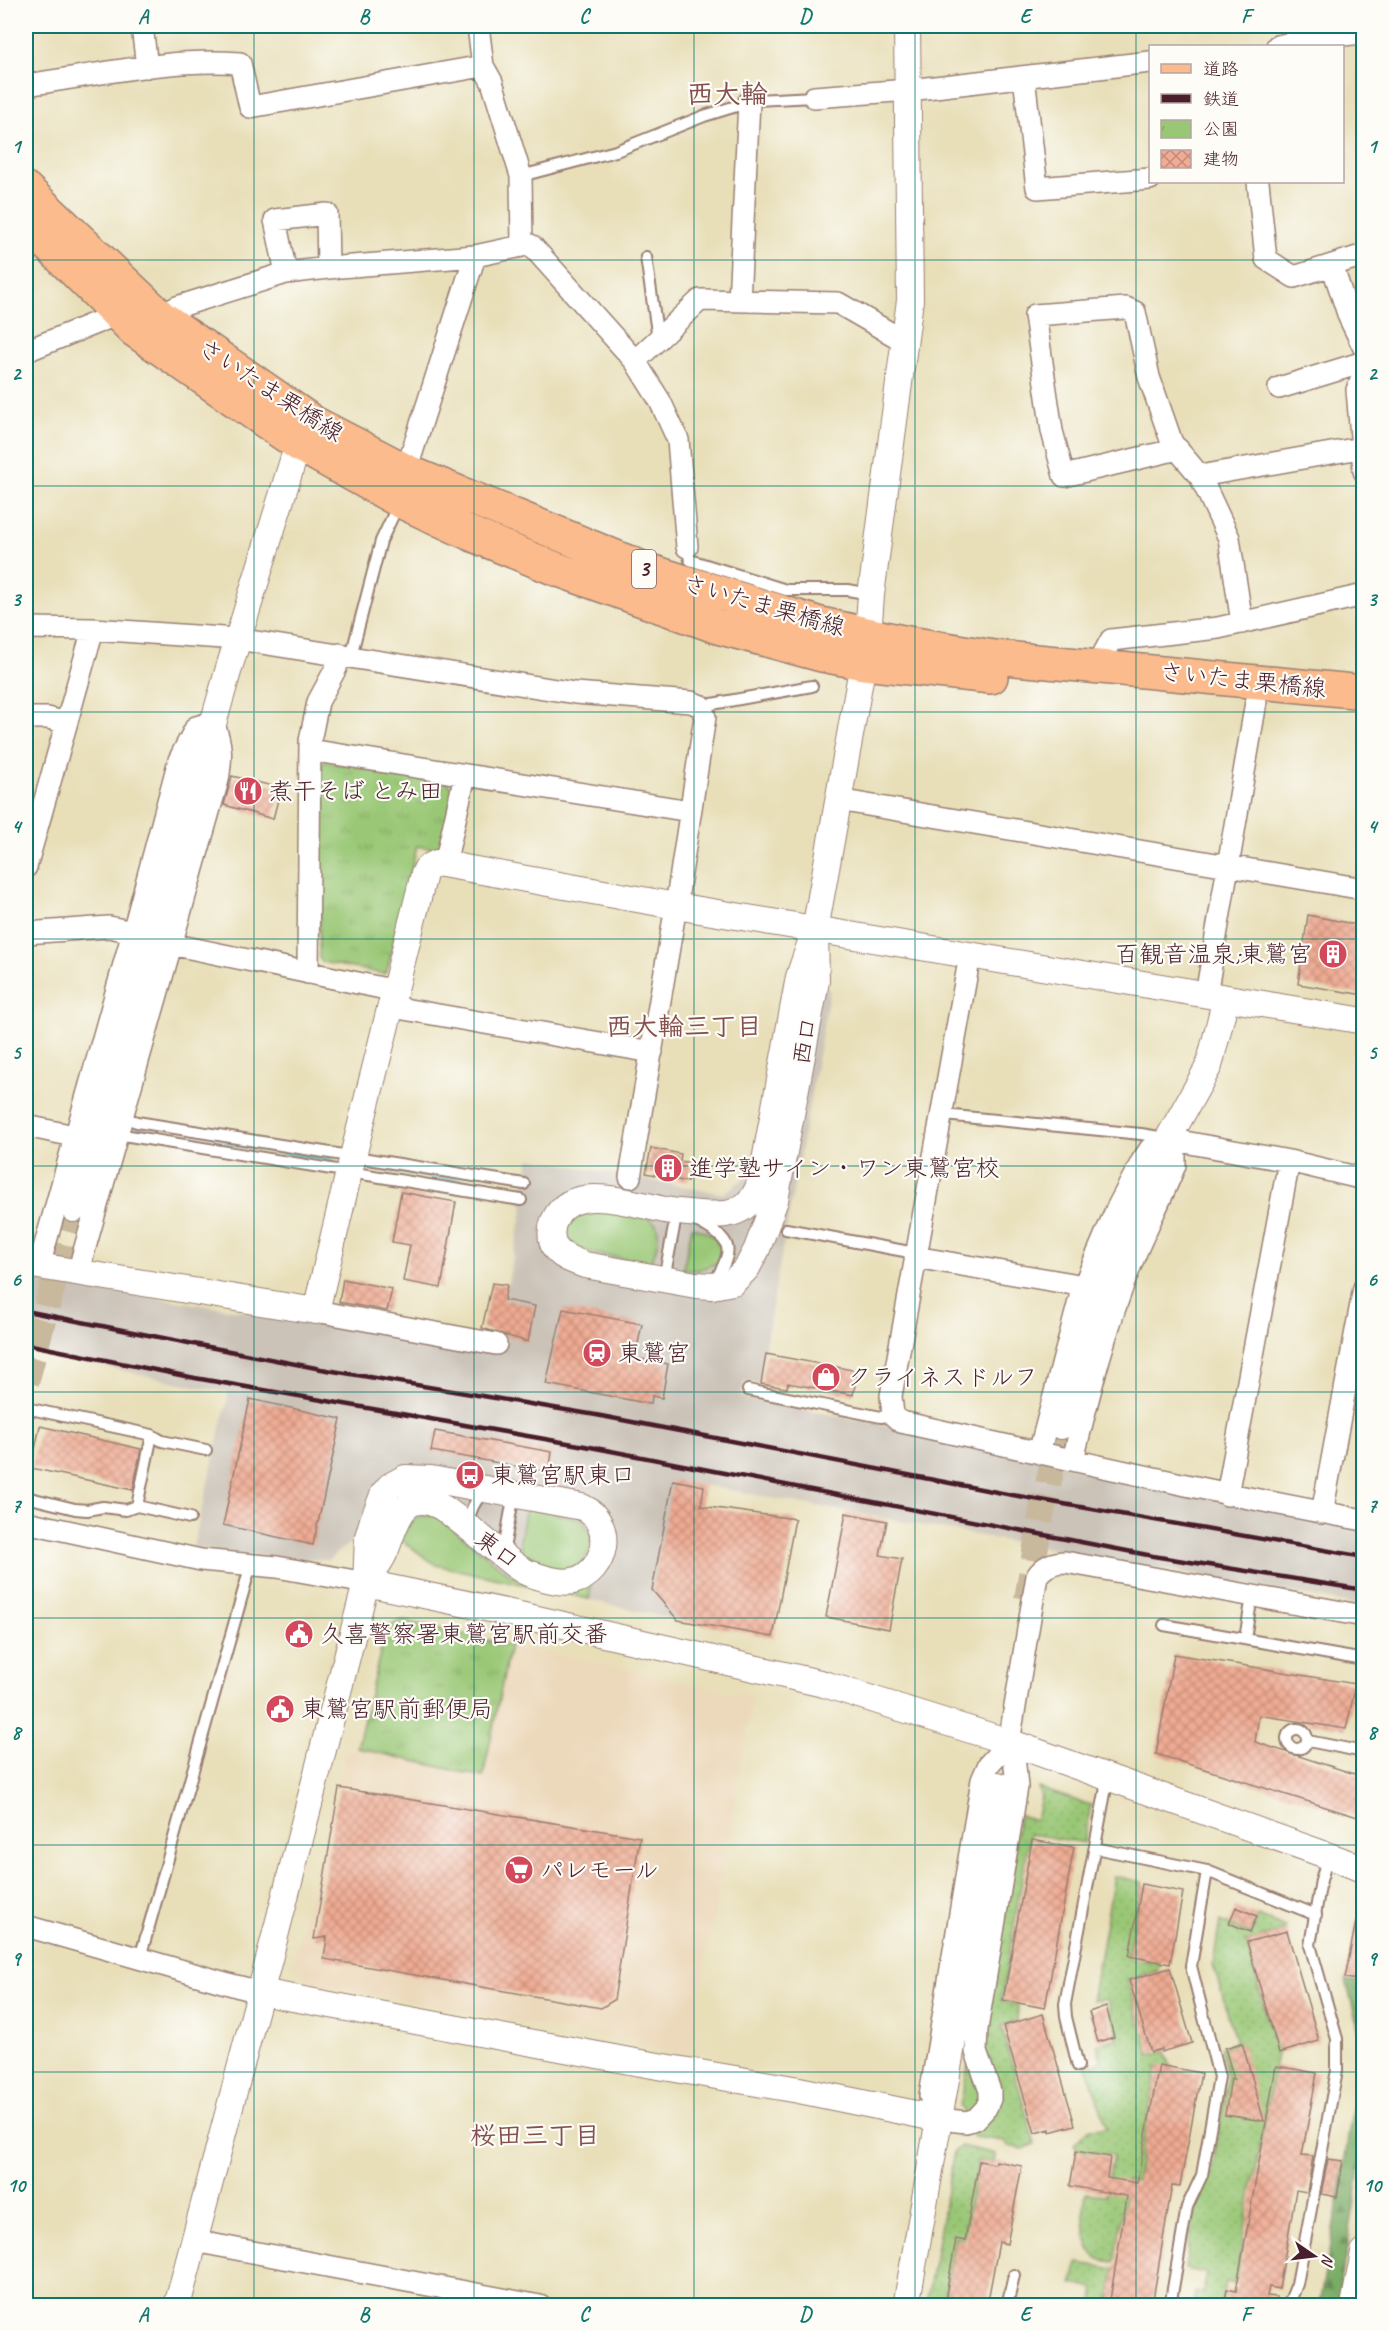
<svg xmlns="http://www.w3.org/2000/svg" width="1389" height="2331" font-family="Caveat,'Klee One',sans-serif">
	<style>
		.built { fill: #ecd8ba }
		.railway { fill: #cbc3b8 }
		.grass { fill: #99c775; stroke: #727350; stroke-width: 1.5 }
		.forest { fill: url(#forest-firs); stroke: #626648; stroke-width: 1.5 }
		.park { fill: url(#park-tufts); stroke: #727350; stroke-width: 1.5 }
		.garden { fill: url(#garden-dots); stroke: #727350; stroke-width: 1.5 }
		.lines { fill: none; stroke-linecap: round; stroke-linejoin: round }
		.stream { stroke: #53c1c9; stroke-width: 5 }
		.building { fill: url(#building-cross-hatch) }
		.tertiary-tunnel { stroke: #c8b99d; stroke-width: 26; stroke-dasharray: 26 13; stroke-linecap: butt }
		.service-casing { stroke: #997f72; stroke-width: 14 }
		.minor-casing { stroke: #997f72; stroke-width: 24 }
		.tertiary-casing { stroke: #997f72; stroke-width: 28 }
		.primary-casing { stroke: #997f72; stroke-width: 36 }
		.service { stroke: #fff; stroke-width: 10 }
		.minor { stroke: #fff; stroke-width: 21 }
		.tertiary { stroke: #fff; stroke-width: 26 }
		.primary { stroke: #fbbb8c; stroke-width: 33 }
		.rail { stroke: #4a1f2b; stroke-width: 4.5 }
		.grid { fill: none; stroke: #0f766e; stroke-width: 1.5; stroke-opacity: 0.55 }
		.labels { text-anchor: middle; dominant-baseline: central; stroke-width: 4.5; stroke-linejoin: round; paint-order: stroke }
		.shield { fill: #fdfcf7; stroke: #806168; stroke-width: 1.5 }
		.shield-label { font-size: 22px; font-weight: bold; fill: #4a1f2b }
		.street-label { font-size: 24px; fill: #4a1f2b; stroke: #fdfcf7 }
		.poi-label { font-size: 24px; fill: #4a1f2b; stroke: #fdfcf7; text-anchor: start }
		.neighbourhood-label { font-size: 26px; font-weight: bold; fill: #84504f; stroke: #fdfcf7 }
		.quarter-label { font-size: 27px; font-weight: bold; fill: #84504f; stroke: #fdfcf7 }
		.neatline { fill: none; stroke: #0f766e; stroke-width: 2 }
		.grid-label { font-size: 20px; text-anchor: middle; font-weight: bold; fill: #0f766e }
	</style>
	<defs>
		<pattern id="forest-firs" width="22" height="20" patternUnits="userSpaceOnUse" patternTransform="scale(1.5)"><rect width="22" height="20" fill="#7aac66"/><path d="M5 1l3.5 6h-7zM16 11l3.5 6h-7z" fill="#668b54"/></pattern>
		<pattern id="park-tufts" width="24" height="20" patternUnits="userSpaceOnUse" patternTransform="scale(1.5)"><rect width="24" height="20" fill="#99c775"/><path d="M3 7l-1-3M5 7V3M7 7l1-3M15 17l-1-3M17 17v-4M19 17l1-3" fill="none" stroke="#85aa65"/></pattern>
		<pattern id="garden-dots" width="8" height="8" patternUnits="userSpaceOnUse" patternTransform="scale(1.5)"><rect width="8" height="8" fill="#99c775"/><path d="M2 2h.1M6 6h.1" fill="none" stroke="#85aa65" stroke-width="1.8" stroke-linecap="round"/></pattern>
		<pattern id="building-cross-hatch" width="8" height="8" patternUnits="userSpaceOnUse" patternTransform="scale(1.5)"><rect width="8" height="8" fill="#efab93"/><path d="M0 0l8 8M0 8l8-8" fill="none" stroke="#c48b78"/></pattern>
	</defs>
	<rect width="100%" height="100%" fill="#fdfcf7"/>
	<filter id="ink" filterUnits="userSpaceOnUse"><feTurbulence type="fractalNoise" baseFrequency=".0167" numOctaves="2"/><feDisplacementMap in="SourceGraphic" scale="12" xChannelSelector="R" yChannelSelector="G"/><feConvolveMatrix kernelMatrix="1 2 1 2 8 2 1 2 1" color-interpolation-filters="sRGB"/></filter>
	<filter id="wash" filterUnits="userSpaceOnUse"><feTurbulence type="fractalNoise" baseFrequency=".008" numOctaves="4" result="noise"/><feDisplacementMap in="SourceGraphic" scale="24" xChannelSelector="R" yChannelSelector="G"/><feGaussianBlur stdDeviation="1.35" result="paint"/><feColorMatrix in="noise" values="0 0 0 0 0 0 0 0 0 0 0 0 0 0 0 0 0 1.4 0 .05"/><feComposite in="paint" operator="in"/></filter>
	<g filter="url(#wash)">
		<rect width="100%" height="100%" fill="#e8dfb9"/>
		<path class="built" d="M510,1645l243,52 -64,357 -381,-72 -15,-19 52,-207 12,-8 126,29z"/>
		<path class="railway" d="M784,978l46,11 -72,395 -14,-3 -3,16 148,29 325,73 149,29v78l-689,-126 -22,110 26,30 -242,-55 -35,-25 -40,-6 -33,26 -107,-8 -28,-5 36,-154 -203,-43v-72l468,72 30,-145 -4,-1 10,-46 193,36 28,-21z"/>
		<path class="grass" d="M595,1210l54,8 7,6c5,9 0,33 -8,39l-56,-10c-35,-9 -31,-36 3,-43z
			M692,1227c19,4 35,15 26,36l-21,7 -14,-1z
			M526,1507l57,13 8,15 -2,16 -6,12 -7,4 -14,3 -36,-10 -4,-7 -2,-12z
			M421,1516h15l76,60 79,10 -2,13 -153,-34 -35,-25 8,-16z
			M968,2066c8,18 26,35 -3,48l-5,-8z"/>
		<path class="forest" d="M1346,1980l17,3v170l-26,152h-18l20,-107 23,-155z"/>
		<path class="park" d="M322,761l124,20 8,9 -11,54 -9,5 -17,-3 -30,125 -3,3 -62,-12 -3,-4z
			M401,1620l109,25 -27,132 -126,-29 29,-120z"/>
		<path class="garden" d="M1038,1788l53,17 -7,38 -54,-9 -29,167 17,4 -1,16 -16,5 34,118 -12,5 -15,-3 -3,-5 -31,-4 -7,-8 22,-12 -9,-72 39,-230 17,5 5,-23z
			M1114,1876l28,6 -15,76 33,5 -3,8 -30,9 23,75 16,-3 5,16 -14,-1 -21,114 -8,-1 -14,82c-6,-1 -14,-2 -19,-5 -13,-10 -12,-50 -9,-64l20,2 7,-40 -36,-6 -3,-5 16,-15 17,-1 -21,-63 16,-3 -5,-17 21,-7 -11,-39 -15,2z
			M1258,1916l28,11 -1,3 -39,12 31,111 -42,230 -9,-1 -4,23h-29l2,-13 8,1 4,-20 -22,-4 10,-62 17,-36 15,-93 -6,-31 15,-5 -23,-78 7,-43 31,13z
			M961,2146l35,8 -2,8 -16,-2 -15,79 -8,-1 -12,67h-17l28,-153z
			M1078,2263l37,6 -7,36h-16l3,-16 -23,-5z"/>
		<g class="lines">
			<path class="stream" d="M138,1129l194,31
				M374,1167l144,23"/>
		</g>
		<g id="blocks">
			<path class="building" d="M232,776l49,12 -8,31 -49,-14z
				M1308,915l56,11v69l-66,-11z
				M651,1148l30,6 -1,7 11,2 -4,19 -41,-9z
				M401,1192l55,10 -15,86 -38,-7 7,-36 -18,-3z
				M343,1279l49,10 -5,22 -48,-9z
				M492,1283l15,2 -3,15 31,6 -7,36 -46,-14z
				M563,1309l79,15 -7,34 33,6 -6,34 -10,-2 -1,8 -105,-20z
				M766,1354l92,17 -5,24 -65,-12 -1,5 -26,-4z
				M250,1399l91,20 -28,126 -90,-20z
				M40,1426l101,23 -8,41 -102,-22z
				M435,1431l117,21 -3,20 -118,-21z
				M673,1480l31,6 -3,20 94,13 -22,118 -95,-17 -26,-30z
				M846,1513l41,8 -7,34 22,4 -13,70 -63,-12z
				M1174,1654l182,30 -10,45 -87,-14 -4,27 109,35v42l-208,-65z
				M339,1788l301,49 -26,163 -13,8 -277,-49 3,-22 -13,2z
				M1032,1840l42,7 -29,161 -42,-8z
				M1142,1884l41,8 -13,72 -41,-8z
				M1236,1907l21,9 -7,16 -21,-9z
				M1356,1921h8v60l-19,-3z
				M1287,1931l32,110 -40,12 -32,-111z
				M1170,1968l22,75 -31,9 1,-3 -11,3 -22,-72z
				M1106,2006l8,31 -16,5 -9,-30z
				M1043,2014l32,111 -25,7v-3l-15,4 -32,-107z
				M1242,2043l6,20 16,58 -39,-6 6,-37 3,1 -9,-31z
				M1159,2065l42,8 -21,113 -8,-1 -20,121h-43l18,-110 -57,-10 6,-35 34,6 -3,21 30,5z
				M1276,2066l41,7 -15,82 11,1 -6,36 -11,-2 -17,99 -10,-2 -2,9 9,1 -1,9h-51l3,-17 9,2z
				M1328,2159l15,2 -6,36 -16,-3z
				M979,2161l16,3 1,-3 26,5 -15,78 -8,-2 -12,64h-43l12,-67 9,2z"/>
		</g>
	</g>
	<g filter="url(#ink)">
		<use href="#blocks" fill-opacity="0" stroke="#997f72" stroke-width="1.5"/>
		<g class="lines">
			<path class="tertiary-tunnel" d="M26,1382l48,-173
				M1027,1599l15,-88 19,-85"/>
			<g class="service-casing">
				<path id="service" d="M521,176l95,-25 88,-35 52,-16 58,-3
					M646,257l12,82
					M687,547l3,13 96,30h62l22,4
					M351,656l30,-115 17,-36
					M701,706l111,-20
					M940,1112l14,4 187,18 24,4
					M122,1117l15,5 387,62
					M117,1134l404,66
					M698,1222c35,18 37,27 16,60
					M786,1229l129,24
					M664,1279l11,-57 -2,-10
					M748,1390l133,27 12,-2
					M26,1408l126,27 10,6 44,9
					M26,1497l49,12 12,1 16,-3 23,3 11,-4 53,12
					M137,1506l15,-71
					M470,1526c-3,-14 6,-26 15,-36
					M505,1554v-11l9,-49
					M1164,1625l200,35
					M1245,1639l7,-43
					M1287 1739a10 10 0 1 1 20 0a10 10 0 1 1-20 0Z
					M1308,1741l56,11
					M1095,1848l112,23 109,44
					M140,1958l111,-394
					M1078,2066l-12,-49 -1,-13 43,-227
					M1007,2306l7,-31
					M1170,2306l17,-99 15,-32 17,-98 -28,-111 16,-95
					M1288,2306l9,-22 40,-214v-31l-27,-94 11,-65 7,-24"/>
			</g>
			<g class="minor-casing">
				<path id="minor" d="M142,26l5,41
					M1277,46l43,-9 44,-4
					M1024,77l13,111 113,-9
					M26,85c70,-10 143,-27 214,-22l10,44 233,-41
					M814,97l95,-7 241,-28
					M1258,182l8,77 28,18 70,-22
					M522,241l10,5 103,115 25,40 18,39 9,107
					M1332,265l17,52 15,31
					M286,273l-11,-53 52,-6 1,54
					M739,301l10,-199
					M161,317l16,-10 109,-34 42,-5 147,-12 47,-10 -1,-70 -29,-94 -9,-16 -5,-40
					M26,351l92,-37
					M635,361l65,-61 138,3 66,38
					M1364,374l-7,16 7,81
					M1279,388l85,-26
					M1178,449l-114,27 -12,-45 -17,-116 91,-7 9,4 14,65 23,66 28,33 29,62 13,85
					M406,471l69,-215
					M1200,476l160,-28
					M26,628l67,1 144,10 338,54 116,9 10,4 4,11 -29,189 -46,271
					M1097,666l14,-26 107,-12 146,-33
					M26,718h22l18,5
					M310,750l380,61
					M838,800l526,89
					M445,864l20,-89
					M26,867l67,-238
					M26,933l83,-6 24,5
					M171,944l225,47
					M970,955l-79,441 2,19 8,7c154,34 307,70 463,98
					M308,973l2,-232 8,-39 18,-34 4,-14
					M1206,995l50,-293
					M392,1007l260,45
					M26,1126l48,10
					M915,1257l158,27 9,6
					M39,1266l94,-334 46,-172 17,-33 17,-5c9,22 9,34 5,58l-136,478 -3,15
					M316,1311l180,33
					M1039,1453l43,-163 34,-80 26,-49 8,-12 18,-10 121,22 75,18
					M1073,1460c16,-67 33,-134 59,-198 13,-33 30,-64 43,-97v-10l-7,-16
					M1227,1495l62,-334
					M1322,1513l42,-225
					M26,1522l175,38 76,7 89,16
					M1009,1742l-20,22 -7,16 -52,316 10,23 26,3 10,-3 10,-11 4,-9v-8l-14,-39 1,-23 40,-242 -3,-32 -5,-13 28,-166c7,-10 16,-14 28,-14l299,54
					M26,1926l210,60 25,6
					M194,2241l346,65"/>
			</g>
			<g class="tertiary-casing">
				<path id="tertiary" d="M815,930l1,51 -41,219 -18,49 -10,19 -14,14 -21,4 -16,-1 -111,-20c-11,-4 -25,-8 -31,-19 -4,-8 -3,-20 1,-27 18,-39 84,-13 116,-8 16,2 38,5 55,3 21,-3 31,-19 36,-37l37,-200 16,-47 53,-295 3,-40 39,-295 -3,-274
					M74,1209l155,-541 69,-224 10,-13
					M26,1264l290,47 33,-139 75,-298 3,-6 10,-5 239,43 688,115
					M1061,1426l12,-54 29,-89 24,-59 42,-85 41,-73 17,-68
					M366,1583l149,31 309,70 185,58 331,118 24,10
					M261,1992l374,70 164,28 141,29
					M177,2306l90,-339 99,-384 2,-46 5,-17 11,-27 6,-7 15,-8 26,1 151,28c34,16 25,66 -9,74 -12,3 -34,-4 -45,-8 -10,-4 -18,-12 -27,-19 -19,-16 -38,-32 -58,-46 -43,-24 -47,19 -59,46 -5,10 -12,19 -18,29
					M906,2306l92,-521
					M1354,2306l10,-54"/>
			</g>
			<g class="primary-casing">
				<path id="primary" d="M26,189l135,128 153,106 92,48 241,99 170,53 86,19 91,15 370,35
					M26,223l108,107 164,114 102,57 71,33 85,35 162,58 104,28 42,8 127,14"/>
			</g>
			<use href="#service" class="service"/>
			<use href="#minor" class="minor"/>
			<use href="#tertiary" class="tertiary"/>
			<use href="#primary" class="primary"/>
			<path class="rail" d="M26,1311l295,58 275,46 411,79 357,63
				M26,1344l169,34 390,68 568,110 211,34"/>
		</g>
	</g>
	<path class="grid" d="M254,26v2280M474,26v2280M694,26v2280M915,26v2280M1136,26v2280M26,260h1338M26,486h1338M26,712h1338M26,939h1338M26,1166h1338M26,1392h1338M26,1618h1338M26,1845h1338M26,2072h1338"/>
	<defs>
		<g id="restaurant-disc" transform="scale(1.5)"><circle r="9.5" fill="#d1495b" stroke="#fdfcf7"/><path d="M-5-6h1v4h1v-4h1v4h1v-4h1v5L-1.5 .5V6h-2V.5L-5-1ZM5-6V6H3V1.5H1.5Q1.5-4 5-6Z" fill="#fff"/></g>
		<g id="building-disc" transform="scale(1.5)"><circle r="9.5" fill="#d1495b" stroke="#fdfcf7"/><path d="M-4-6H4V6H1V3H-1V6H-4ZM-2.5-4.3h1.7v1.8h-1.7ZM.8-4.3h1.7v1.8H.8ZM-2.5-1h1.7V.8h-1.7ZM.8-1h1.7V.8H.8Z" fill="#fff"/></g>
		<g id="station-disc" transform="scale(1.5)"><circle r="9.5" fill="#d1495b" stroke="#fdfcf7"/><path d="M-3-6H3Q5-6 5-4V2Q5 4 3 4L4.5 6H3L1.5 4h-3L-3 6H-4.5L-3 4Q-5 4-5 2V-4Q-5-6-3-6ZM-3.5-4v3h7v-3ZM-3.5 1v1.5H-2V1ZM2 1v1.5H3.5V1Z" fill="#fff"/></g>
		<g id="shop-disc" transform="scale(1.5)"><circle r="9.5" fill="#d1495b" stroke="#fdfcf7"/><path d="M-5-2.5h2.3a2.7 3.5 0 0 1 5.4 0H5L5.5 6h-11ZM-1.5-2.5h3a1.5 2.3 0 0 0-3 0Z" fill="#fff"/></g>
		<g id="bus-disc" transform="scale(1.5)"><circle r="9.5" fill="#d1495b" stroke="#fdfcf7"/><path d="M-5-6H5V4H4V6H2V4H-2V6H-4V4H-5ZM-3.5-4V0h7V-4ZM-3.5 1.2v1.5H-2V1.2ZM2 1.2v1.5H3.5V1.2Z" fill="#fff"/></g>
		<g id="civic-disc" transform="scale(1.5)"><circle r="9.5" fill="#d1495b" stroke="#fdfcf7"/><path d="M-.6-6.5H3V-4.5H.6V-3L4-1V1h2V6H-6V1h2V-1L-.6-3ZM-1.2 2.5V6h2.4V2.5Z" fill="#fff"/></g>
		<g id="supermarket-disc" transform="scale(1.5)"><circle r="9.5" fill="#d1495b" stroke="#fdfcf7"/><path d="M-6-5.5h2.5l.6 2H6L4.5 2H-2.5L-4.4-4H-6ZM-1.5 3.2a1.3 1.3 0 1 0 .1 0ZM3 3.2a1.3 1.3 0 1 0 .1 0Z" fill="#fff"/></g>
	</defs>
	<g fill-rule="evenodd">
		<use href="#restaurant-disc" x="248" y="791"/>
		<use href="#building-disc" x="1333" y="954"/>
		<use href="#building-disc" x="668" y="1168"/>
		<use href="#station-disc" x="597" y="1353"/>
		<use href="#shop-disc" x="826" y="1377"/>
		<use href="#bus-disc" x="470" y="1475"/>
		<use href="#civic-disc" x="299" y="1634"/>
		<use href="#civic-disc" x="280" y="1709"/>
		<use href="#supermarket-disc" x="519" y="1870"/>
	</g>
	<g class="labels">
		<rect class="shield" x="632" y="550" width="24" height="38" rx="4.5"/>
		<g class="shield-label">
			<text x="644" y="569">3</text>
		</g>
		<g class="street-label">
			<text transform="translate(271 390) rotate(33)">さいたま栗橋線</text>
			<text transform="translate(764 605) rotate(16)">さいたま栗橋線</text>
			<text transform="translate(1243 680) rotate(6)">さいたま栗橋線</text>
			<text transform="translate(805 1041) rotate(-79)">西口</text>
			<text transform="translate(497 1550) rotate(38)">東口</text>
		</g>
		<g class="poi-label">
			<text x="269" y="791">煮干そば とみ田</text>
			<text x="1312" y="954" text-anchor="end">百観音温泉;東鷲宮</text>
			<text x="689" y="1168">進学塾サイン・ワン東鷲宮校</text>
			<text x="618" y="1353">東鷲宮</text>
			<text x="847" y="1377">クライネスドルフ</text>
			<text x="491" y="1475">東鷲宮駅東口</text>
			<text x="320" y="1634">久喜警察署東鷲宮駅前交番</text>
			<text x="301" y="1709">東鷲宮駅前郵便局</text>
			<text x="540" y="1870">パレモール</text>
		</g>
		<g class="neighbourhood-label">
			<text x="684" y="1026">西大輪三丁目</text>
			<text x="535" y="2135">桜田三丁目</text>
		</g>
		<g class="quarter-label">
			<text x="727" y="94">西大輪</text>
		</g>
	</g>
	<rect width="1389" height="2331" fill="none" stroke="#fdfcf7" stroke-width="66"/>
	<rect x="1149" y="45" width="195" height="138" fill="#fdfcf7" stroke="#b5a4a5" stroke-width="1.5"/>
	<rect x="1161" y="64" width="30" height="9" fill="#fbbb8c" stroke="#b5a4a5" stroke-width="1.5"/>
	<text x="1203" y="75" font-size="18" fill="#4a1f2b">道路</text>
	<rect x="1161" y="94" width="30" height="9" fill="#4a1f2b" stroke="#b5a4a5" stroke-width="1.5"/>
	<text x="1203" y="105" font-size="18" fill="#4a1f2b">鉄道</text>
	<rect x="1161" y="120" width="30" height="18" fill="url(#park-tufts)" stroke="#b5a4a5" stroke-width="1.5"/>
	<text x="1203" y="135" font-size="18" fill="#4a1f2b">公園</text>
	<rect x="1161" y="150" width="30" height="18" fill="url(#building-cross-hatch)" stroke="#b5a4a5" stroke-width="1.5"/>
	<text x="1203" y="165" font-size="18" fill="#4a1f2b">建物</text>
	<g transform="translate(1314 2256) rotate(104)" stroke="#fdfcf7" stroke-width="4.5" paint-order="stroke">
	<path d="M0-4.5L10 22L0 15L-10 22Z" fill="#4a1f2b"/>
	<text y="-9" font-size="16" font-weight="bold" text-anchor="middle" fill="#4a1f2b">N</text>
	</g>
	<rect x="33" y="33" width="1323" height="2265" class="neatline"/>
	<g class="grid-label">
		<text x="143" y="23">A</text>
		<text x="364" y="23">B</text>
		<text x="584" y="23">C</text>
		<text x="805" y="23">D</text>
		<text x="1025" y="23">E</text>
		<text x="1246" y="23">F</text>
		<text x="16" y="153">1</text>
		<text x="1372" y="153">1</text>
		<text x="16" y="380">2</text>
		<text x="1372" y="380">2</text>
		<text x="16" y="606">3</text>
		<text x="1372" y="606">3</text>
		<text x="16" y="833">4</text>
		<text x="1372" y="833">4</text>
		<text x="16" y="1059">5</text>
		<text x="1372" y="1059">5</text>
		<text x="16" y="1286">6</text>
		<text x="1372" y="1286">6</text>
		<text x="16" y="1512">7</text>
		<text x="1372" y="1512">7</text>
		<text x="16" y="1739">8</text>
		<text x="1372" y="1739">8</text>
		<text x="16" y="1965">9</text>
		<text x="1372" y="1965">9</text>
		<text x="16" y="2192">10</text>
		<text x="1372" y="2192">10</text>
		<text x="143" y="2321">A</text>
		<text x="364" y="2321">B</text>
		<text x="584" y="2321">C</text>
		<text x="805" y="2321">D</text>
		<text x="1025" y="2321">E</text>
		<text x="1246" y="2321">F</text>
	</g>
</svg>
